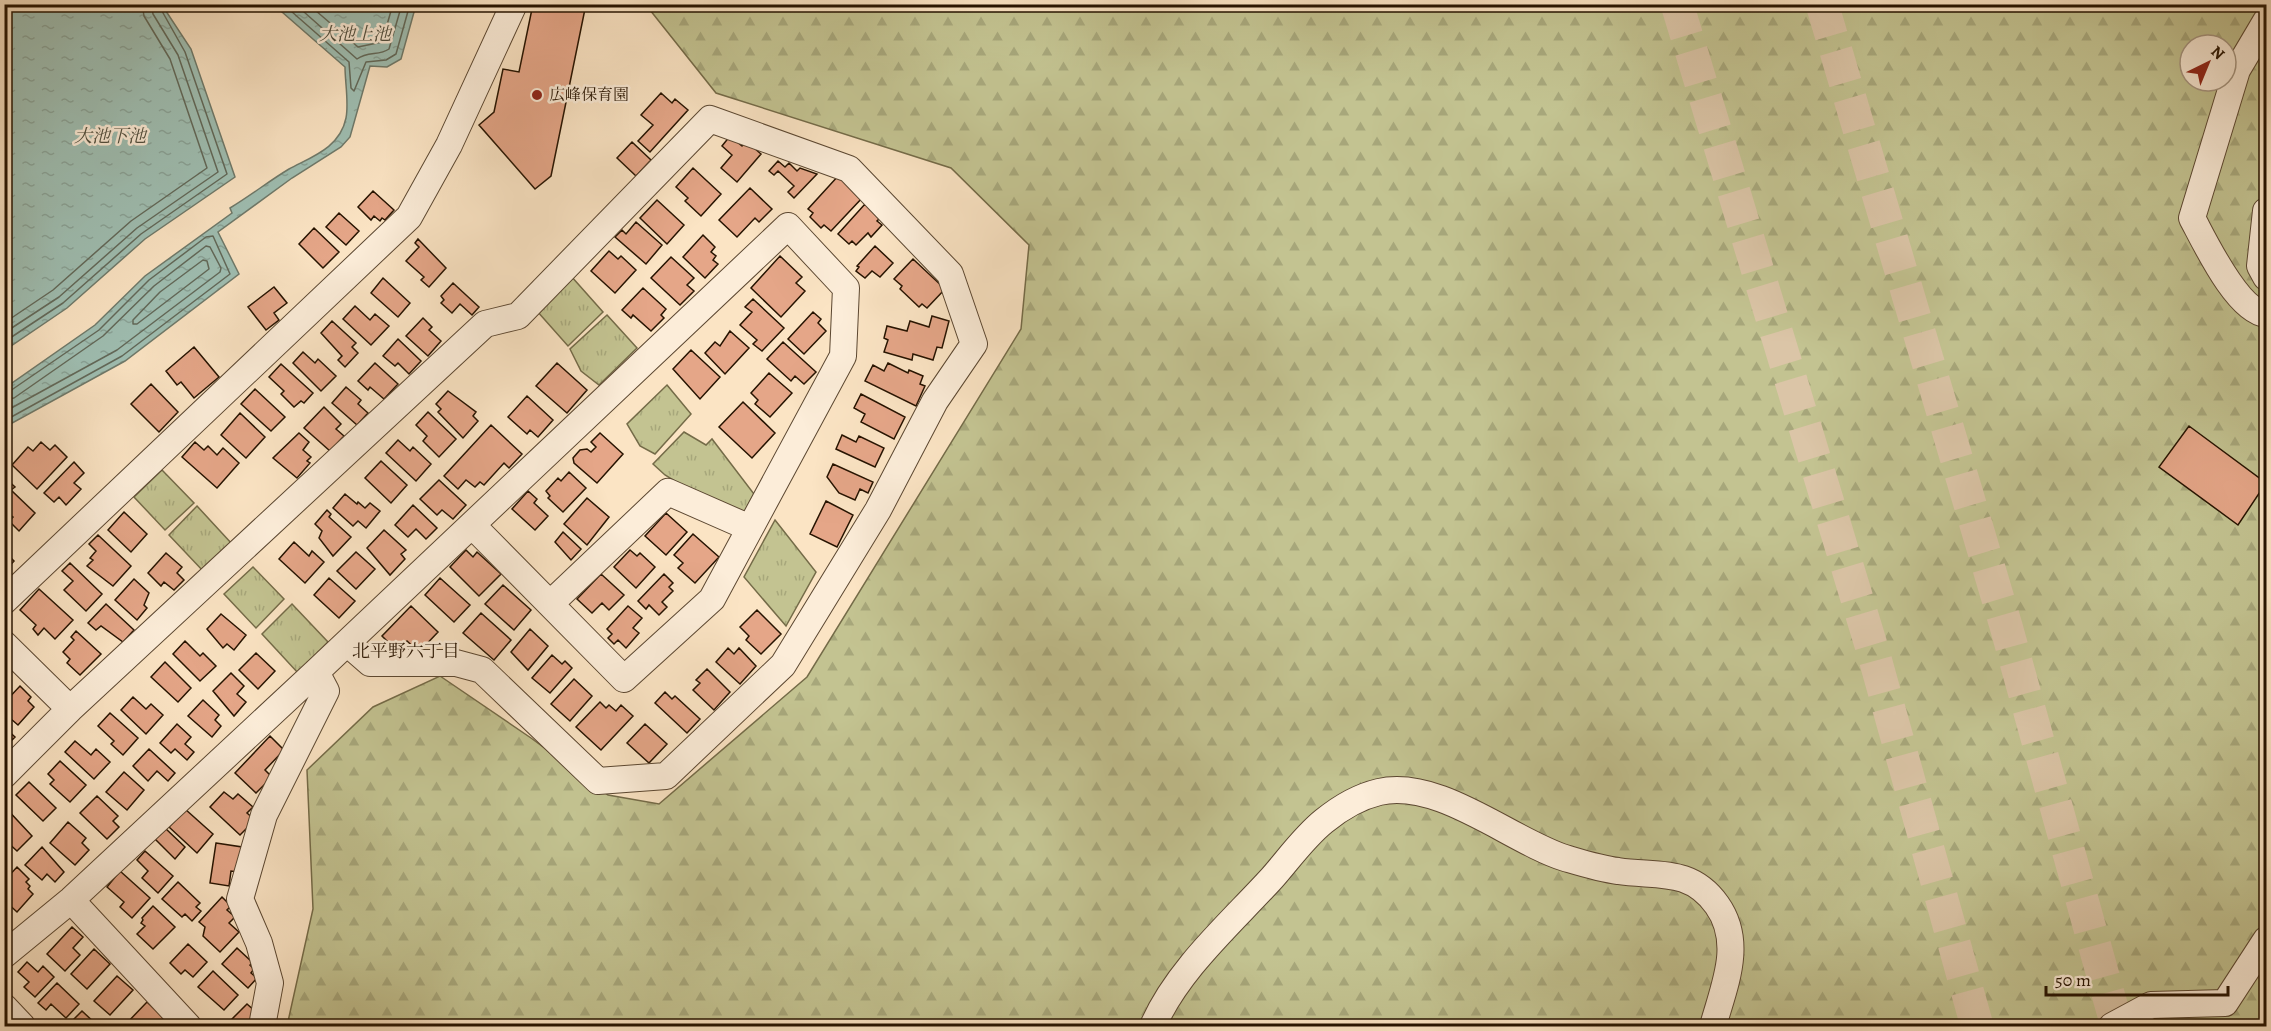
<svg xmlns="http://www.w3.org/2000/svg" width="2271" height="1031" font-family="Alegreya,'Noto Serif JP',serif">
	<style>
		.grass { fill: url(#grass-tufts); stroke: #746b48; stroke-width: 1.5 }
		.forest { fill: url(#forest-firs); stroke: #746b48; stroke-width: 1.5; fill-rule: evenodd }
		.water { fill: url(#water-ripples); stroke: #6f7a6b; stroke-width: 1.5 }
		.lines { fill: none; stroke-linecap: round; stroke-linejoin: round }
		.shore { stroke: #62695a; stroke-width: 1.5 }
		.building { fill: #e5a688; stroke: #261300; stroke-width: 1.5 }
		.motorway-tunnel { stroke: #dbc5a7; stroke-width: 33; stroke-dasharray: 33 16; stroke-linecap: butt }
		.minor-casing { stroke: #5b4731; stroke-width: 28 }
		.minor { stroke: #fcedd9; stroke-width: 26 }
		.poi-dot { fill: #8f2418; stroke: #fcedd9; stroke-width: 2 }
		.labels { text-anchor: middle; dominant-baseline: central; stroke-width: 5; stroke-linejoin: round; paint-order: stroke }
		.poi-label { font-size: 16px; fill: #261300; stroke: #fcedd9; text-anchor: start }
		.water-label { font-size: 18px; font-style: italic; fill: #504f3f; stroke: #fcedd9 }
		.neighbourhood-label { font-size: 18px; fill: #261300; stroke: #fcedd9 }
	</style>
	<defs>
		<pattern id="grass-tufts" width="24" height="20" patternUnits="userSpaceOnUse" patternTransform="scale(1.5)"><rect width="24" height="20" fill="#c3c391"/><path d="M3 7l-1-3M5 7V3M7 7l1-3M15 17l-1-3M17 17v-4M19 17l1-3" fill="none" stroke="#a7a77b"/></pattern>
		<pattern id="forest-firs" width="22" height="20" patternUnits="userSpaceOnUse" patternTransform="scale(1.5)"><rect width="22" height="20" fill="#c3c391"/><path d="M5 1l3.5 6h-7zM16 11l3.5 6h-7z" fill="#a7a77b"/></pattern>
		<pattern id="water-ripples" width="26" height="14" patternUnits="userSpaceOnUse" patternTransform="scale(1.5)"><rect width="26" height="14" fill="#9fbfb3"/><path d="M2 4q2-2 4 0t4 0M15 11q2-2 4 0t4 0" fill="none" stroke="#89a398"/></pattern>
	</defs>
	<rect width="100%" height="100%" fill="#fbe4c4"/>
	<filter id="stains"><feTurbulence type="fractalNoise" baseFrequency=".00333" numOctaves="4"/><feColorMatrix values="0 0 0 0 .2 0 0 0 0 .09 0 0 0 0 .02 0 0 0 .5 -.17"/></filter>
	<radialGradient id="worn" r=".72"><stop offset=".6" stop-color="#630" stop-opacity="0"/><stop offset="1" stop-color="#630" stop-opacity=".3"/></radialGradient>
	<path class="grass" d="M571,276l32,36 -35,34 -31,-35z
		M607,315l30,33 -38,37 -18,-14 -11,-22z
		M667,385l24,29 -36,40 -15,-8 -13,-22z
		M684,432l22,13 6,-6 42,55 -9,17 -15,4 -65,-40 -12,-11z
		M162,470l32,33 -29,27 -31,-33z
		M197,506l35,38 -28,28 -35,-37z
		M775,520l41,52 -30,54 -42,-49z
		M253,567l31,32 -28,29 -32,-34z
		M292,604l36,38 -30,31 -36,-39z"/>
	<path class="forest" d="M646,5h1620v1021h-1979l26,-117 -6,-139 66,-63 67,-31 91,62 77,57 51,9 148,-127 214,-348 8,-84 -78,-77 -235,-75zM2190,45h36v36h-36z"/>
	<path class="water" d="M5,4l157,1 29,44 44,128 -90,62 -78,69 -62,42z
		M274,5h142l-15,54 -14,8 -17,-1 -20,71 -9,10 -49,31 -74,54 21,42 -114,87 -120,66v-39l90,-63 50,-49 87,-63 -2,-5c20,-12 39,-27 59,-39 22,-12 51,-21 57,-51 3,-15 -1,-36 -1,-51z"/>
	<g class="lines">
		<path class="shore" d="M283,4l66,58 2,26 3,3 12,-29 20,-2 10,-6 14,-50
			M295,4l62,55c11,-8 22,-3 32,-10l13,-45
			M308,4l50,43 24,-5 11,-38
			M203,260l4,1 2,8 -72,55h-4v-4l27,-28z
			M4,323l49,-33 78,-69 76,-53 -37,-109 -26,-43 -2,-12
			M4,333l55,-36 78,-69 81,-56 -40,-117 -25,-41 -2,-10
			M4,342l59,-39 78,-69 86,-60 -42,-122 -27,-48
			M4,393l6,-2 89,-61 50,-50 57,-43 7,-1 17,38 -108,82 -118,65
			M4,400l10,-2 89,-62 51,-50 52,-40 4,1 11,21 -1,4 -103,78 -113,62"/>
	</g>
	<path class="building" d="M533,4h53l-35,172 -16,13 -56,-64 15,-13 9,-43 16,3z
		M661,93l11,10 3,-4 13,11 -38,42 -12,-11 15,-16 -12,-10z
		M730,136l12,10 4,-5 15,13 -24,28 -16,-14 11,-13 -10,-9z
		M632,142l19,18 -15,16 -19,-18z
		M778,161l7,6 4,-4 8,8 3,-3 17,6 -23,24 -6,-6 6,-6 -16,-15 -4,4 -5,-4z
		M693,168l28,26 -20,22 -16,-15 3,-3 -12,-11z
		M839,175l24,22 -32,34 -7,-6 -3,3 -11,-11 3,-4 -5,-4z
		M750,188l22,21 -13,13 -4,-4 -18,19 -18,-17z
		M373,191l21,19 -9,10 -3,-2 -2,3 -6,-5 -3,4 -13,-13z
		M657,200l27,25 -17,19 -27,-26z
		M865,204l15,14 -3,3 5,4 -11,12 -3,-4 -12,12 -4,-4 -3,3 -11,-10z
		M339,213l20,18 -13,14 -20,-18z
		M636,222l26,23 -16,19 -31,-27 7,-7 4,4z
		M314,228l25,24 -16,16 -24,-24z
		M703,235l12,12 -4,5 5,4 -3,4 5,4 -13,14 -22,-21z
		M418,239l28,29 -17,19 -8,-7 3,-3 -18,-16 13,-14 -4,-4z
		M875,246l18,17 -13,14 -8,-6 -7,7 -9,-7 3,-4 -2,-1z
		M609,251l9,8 3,-3 15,14 -21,23 -24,-22z
		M780,256l22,21 -6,6 9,8 -24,26 -30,-29z
		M671,257l23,21 -7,7 7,6 -14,14 -29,-27z
		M913,259l32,30 -18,19 -5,-4 -3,3 -19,-18 2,-3 -8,-7z
		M383,278l27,25 -12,14 -27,-24z
		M453,283l26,24 -7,8 -12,-11 -8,9 -11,-10 3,-3 -3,-4z
		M274,287l13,16 -13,10 5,7 -13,10 -18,-23z
		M643,288l23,21 -5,6 3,3 -13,13 -18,-16 -2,3 -9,-8z
		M753,299l31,29 -22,23 -9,-7 4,-4 -17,-15 12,-13 -7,-5z
		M355,306l15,14 5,-6 14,12 -18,19 -28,-26z
		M813,312l8,7 -3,4 8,8 -22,23 -16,-15z
		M932,316l17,5 -7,27 -5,-1 -4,13 -20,-6 -1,6 -28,-8 4,-12 -4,-2 3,-12 20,5 3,-10 19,6z
		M423,318l9,9 -3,3 12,11 -13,15 -22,-20z
		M332,321l24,22 -4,4 6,6 -13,14 -7,-7 4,-4 -21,-23z
		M730,331l19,17 -24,26 -20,-21 10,-11 5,4z
		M398,339l23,22 -12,13 -11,-11 -3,3 -12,-10z
		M783,342l33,30 -12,12 -9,-8 -4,5 -24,-22z
		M194,347l25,30 -25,21 -13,-16 -4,3 -11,-14z
		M691,350l29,27 -20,22 -27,-30z
		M303,352l12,11 3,-4 18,17 -15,15 -28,-28z
		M375,363l23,21 -14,15 -14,-12 -2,3 -10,-9z
		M557,363l30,27 -20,23 -31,-27z
		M888,363l20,10 1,-3 14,6 -3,8 5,2 -9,20 -51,-25 8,-16 11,6z
		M281,364l32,29 -9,10 -3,-2 -7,6 -13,-13 3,-3 -15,-14z
		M769,373l23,20 -22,24 -15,-13 3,-4 -7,-7z
		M151,384l27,28 -19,20 -28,-28z
		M346,387l15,13 -3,4 10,9 -11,12 -25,-22z
		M255,389l30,28 -14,14 -30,-27z
		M448,391l28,21 -3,4 5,5 -15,17 -25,-26 3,-3 -5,-5z
		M861,394l44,23 -11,22 -33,-17 4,-8 -11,-6z
		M527,396l26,24 -15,17 -8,-7 -3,4 -19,-17z
		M743,402l32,31 -23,25 -33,-31z
		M324,407l17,17 -5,5 8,7 -14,15 -26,-23z
		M428,412l28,27 -17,18 -16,-16 4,-5 -11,-11z
		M240,413l25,24 -19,21 -25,-23z
		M491,425l31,29 -13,14 -5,-5 -20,22 -4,-3 -5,5 -9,-7 -8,9 -14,-13z
		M2189,426l77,57 -28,42 -79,-58z
		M299,433l10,9 -6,8 8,7 -4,4 3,2 -13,15 -24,-20z
		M600,433l23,21 -26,29 -23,-20 -1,-5 7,-8 7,-1 4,3 5,-5 -5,-5z
		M842,435l14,7 3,-6 25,12 -9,19 -39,-18z
		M398,440l12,11 3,-4 18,17 -15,17 -30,-28z
		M41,442l9,8 5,-5 12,12 -30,32 -25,-24 16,-18 5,4z
		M195,442l9,8 4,-4 9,9 6,-7 16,15 -22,25 -35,-31z
		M381,461l26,24 -16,18 -26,-25z
		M74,462l10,11 -10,10 7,6 -15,16 -7,-8 -5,5 -10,-9z
		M833,464l40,18 -5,11 -8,-4 -5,11 -16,-7 -12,-16z
		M569,472l17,16 -23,24 -15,-14 2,-2 -4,-5 12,-13 3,3z
		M4,477l11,10 -4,3 24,23 -16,18 -10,-10 4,-4 -9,-7z
		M439,480l27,25 -13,14 -11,-9 -5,5 -17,-16z
		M528,491l9,8 -3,4 14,13 -13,14 -23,-21z
		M345,494l12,10 1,-2 7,6 5,-5 10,8 -14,17 -8,-7 -5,5 -20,-18z
		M587,498l22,19 -22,28 -23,-21z
		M826,501l27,14 -16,32 -27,-13z
		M413,505l24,23 -11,11 -10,-10 -8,8 -13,-12z
		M327,510l4,4 -2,3 22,20 -18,19 -14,-18 3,-7 -7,-7z
		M124,512l23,22 -16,18 -23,-22z
		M666,513l21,19 -21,23 -21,-19z
		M384,530l22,20 -5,4 4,5 -15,16 -23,-27z
		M563,532l18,17 -10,11 -16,-18z
		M693,534l26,23 -24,26 -17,-15 5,-5 -9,-8z
		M98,535l33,31 -18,20 -26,-20 6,-6 -3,-2 6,-7 -7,-7z
		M294,542l15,14 3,-5 12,11 -19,21 -26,-24z
		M4,546l7,6 -3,3 6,6 -9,10z
		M466,550l7,7 4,-5 24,22 -22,22 -29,-29z
		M630,550l7,6 3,-3 15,14 -19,21 -22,-21z
		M356,552l19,17 -19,20 -19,-18z
		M166,553l16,14 -5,6 7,7 -10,10 -10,-8 -3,4 -13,-13z
		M70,563l32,31 -16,17 -22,-21 9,-9 -11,-10z
		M601,574l23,21 -15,15 -7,-7 -10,10 -15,-14z
		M664,574l9,9 -4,4 4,4 -11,11 5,5 -8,8 -10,-10 -3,4 -8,-8z
		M329,578l26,23 -16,17 -25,-23z
		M440,578l30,27 -16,17 -29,-27z
		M134,579l15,14 -5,12 3,3 -10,12 -22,-20z
		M503,585l28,25 -17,20 -29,-26z
		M39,589l34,31 -18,19 -11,-11 -6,7 -5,-6 3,-4 -16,-15z
		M106,604l28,26 -11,12 -22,-16 -5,4 -8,-7z
		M411,606l27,26 -19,20 -12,-11 -10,10 -15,-15z
		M628,606l14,12 -9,10 6,5 -13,15 -8,-8 -4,4 -6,-6 4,-4 -5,-5z
		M757,610l24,24 -20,20 -15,-14 3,-4 -9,-9z
		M481,613l30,27 -17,20 -31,-27z
		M221,614l25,21 -12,15 -7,-6 -4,4 -16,-19z
		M530,629l18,17 -20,24 -17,-18z
		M76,631l25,23 -21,21 -13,-12 3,-4 -7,-7 11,-12 -3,-3z
		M185,641l15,15 3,-3 13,13 -16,15 -27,-27z
		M728,648l6,6 5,-6 17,18 -16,18 -24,-22z
		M256,653l19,18 -17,18 -19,-19z
		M552,655l10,9 3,-3 7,7 -22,25 -18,-15z
		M165,662l26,26 -13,14 -27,-25z
		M707,669l23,23 -16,18 -21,-20 7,-7 -4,-3z
		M231,673l13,13 -7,8 9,8 -12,14 -21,-25z
		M574,679l18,17 -22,25 -19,-17z
		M20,686l11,11 -3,4 6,6 -16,18 -14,-12v-10z
		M665,692l7,7 3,-3 25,23 -13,14 -32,-30z
		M133,697l13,12 5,-5 12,11 -17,19 -25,-24z
		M203,700l16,15 -4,5 6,6 -9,11 -24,-21z
		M600,702l6,6 3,-3 7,6 5,-6 12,11 -32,34 -25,-23z
		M110,713l28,25 -15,17 -12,-11 3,-3 -16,-15z
		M177,724l14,13 -6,7 9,8 -7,8 -12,-11 -4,4 -11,-10z
		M645,724l22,20 -18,19 -22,-20z
		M4,727l11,10 -11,11z
		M270,736l14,14 -19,20 7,7 -16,16 -21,-20z
		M75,741l16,14 5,-6 14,13 -16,17 -29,-27z
		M149,749l26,24 -7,8 -11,-10 -9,10 -15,-15z
		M60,761l26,24 -16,17 -20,-18 4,-4 -6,-6z
		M124,772l20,18 -17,20 -21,-18z
		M29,782l27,26 -13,13 -27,-26z
		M224,792l9,7 5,-5 15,13 -6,6 8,7 -15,15 -30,-28z
		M97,796l21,20 -5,5 6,6 -12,12 -27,-26z
		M4,806l28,30 -15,15 -13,-12z
		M185,809l28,25 -16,19 -28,-26z
		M68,822l18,16 -4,5 7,7 -14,15 -25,-22z
		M165,828l20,19 -10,12 -20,-20z
		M216,843l26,4 -4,25 -7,-1 -2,15 -19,-3z
		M42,847l22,25 -9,10 -8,-8 -5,6 -17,-15z
		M145,851l28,25 -15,17 -16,-15 6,-7 -11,-11z
		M17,867l12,12 -3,3 4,4 -2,3 5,5 -16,18 -13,-12v-19z
		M120,871l30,27 -18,20 -12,-11 4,-5 -17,-15z
		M178,882l22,21 -4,4 5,4 -9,10 -7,-7 -3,3 -20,-18z
		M222,897l9,9 -4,4 8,7 -6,6 10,9 -19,20 -17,-16 2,-9 -6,-5z
		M153,906l22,21 -22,22 -16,-15 8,-8 -4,-3 2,-3 -1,-2z
		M72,927l11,10 -10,11 7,7 -15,16 -18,-17z
		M188,944l19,18 -14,15 -8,-7 -4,4 -11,-11z
		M237,948l16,15 -3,2 4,4 -3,4 6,5 -9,10 -26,-24z
		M94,949l16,15 -23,25 -16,-15z
		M27,962l11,10 5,-6 11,11 -19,20 -11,-10 5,-5 -11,-10z
		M213,971l25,24 -14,15 -26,-23z
		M117,976l16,14 -23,25 -16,-14z
		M57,983l22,21 -13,14 -15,-14 -5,6 -8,-7z
		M147,1002l17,16 -8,8h-32z
		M247,1004l10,9 -13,13h-19z
		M82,1011l16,15h-31z"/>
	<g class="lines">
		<path class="motorway-tunnel" d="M1677,4l197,651 103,371
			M1822,4l184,622 111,400"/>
		<g class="minor-casing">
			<path id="minor" d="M2266,21l-29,49 -45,148c13,24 45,93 74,96
				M2266,211l-6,55 6,11
				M4,601l405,-384 40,-72 65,-141
				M550,604l118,-112 82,36
				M4,644l66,65
				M4,775l66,-66 415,-385 33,-8 192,-197 139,50 101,105 24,70 -39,57 -57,109 -95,155 -117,111 -68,5 -116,-111 -26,-7h-86l-23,-20
				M71,900l117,126
				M4,955l67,-55 245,-228 472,-446 58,62 -3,68 -131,243 -88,80 -152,-154
				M4,1007l18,19
				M262,1026l8,-43 -11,-40 -19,-44 24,-84 62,-124 -10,-19
				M1153,1026c24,-56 78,-103 119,-148 16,-18 32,-41 52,-57 16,-13 34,-24 55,-29 60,-14 132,49 186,66 17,5 36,11 53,13 38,6 72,-4 99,34 27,38 7,81 -4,121
				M2112,1026l39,-21 74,-2 41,-63"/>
		</g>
		<use href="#minor" class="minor"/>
	</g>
	<circle class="poi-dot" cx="537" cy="95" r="6"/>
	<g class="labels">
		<g class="poi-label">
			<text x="549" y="95">広峰保育園</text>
		</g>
		<g class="water-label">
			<text x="355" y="34">大池上池</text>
			<text x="110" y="136">大池下池</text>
		</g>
		<g class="neighbourhood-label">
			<text x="406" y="651">北平野六丁目</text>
		</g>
	</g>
	<rect width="2271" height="1031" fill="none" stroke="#fbe4c4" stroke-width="24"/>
	<rect x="6" y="6" width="2259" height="1019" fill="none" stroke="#261300" stroke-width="3"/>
	<rect x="12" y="12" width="2247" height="1007" fill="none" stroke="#261300" stroke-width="1.5"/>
	<g transform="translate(2208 63) rotate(43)"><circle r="28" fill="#fcedd9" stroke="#a69682" stroke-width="1.5"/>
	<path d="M0-4.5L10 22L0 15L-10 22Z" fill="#8f2418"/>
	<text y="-9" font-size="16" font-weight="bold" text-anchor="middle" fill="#261300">N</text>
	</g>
	<path d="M2046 986v9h182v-9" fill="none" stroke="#261300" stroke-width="3"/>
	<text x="2055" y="986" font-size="18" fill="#261300" stroke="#fcedd9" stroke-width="4.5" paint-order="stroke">50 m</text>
	<rect width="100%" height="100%" filter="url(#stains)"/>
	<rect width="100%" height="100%" fill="url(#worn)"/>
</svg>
